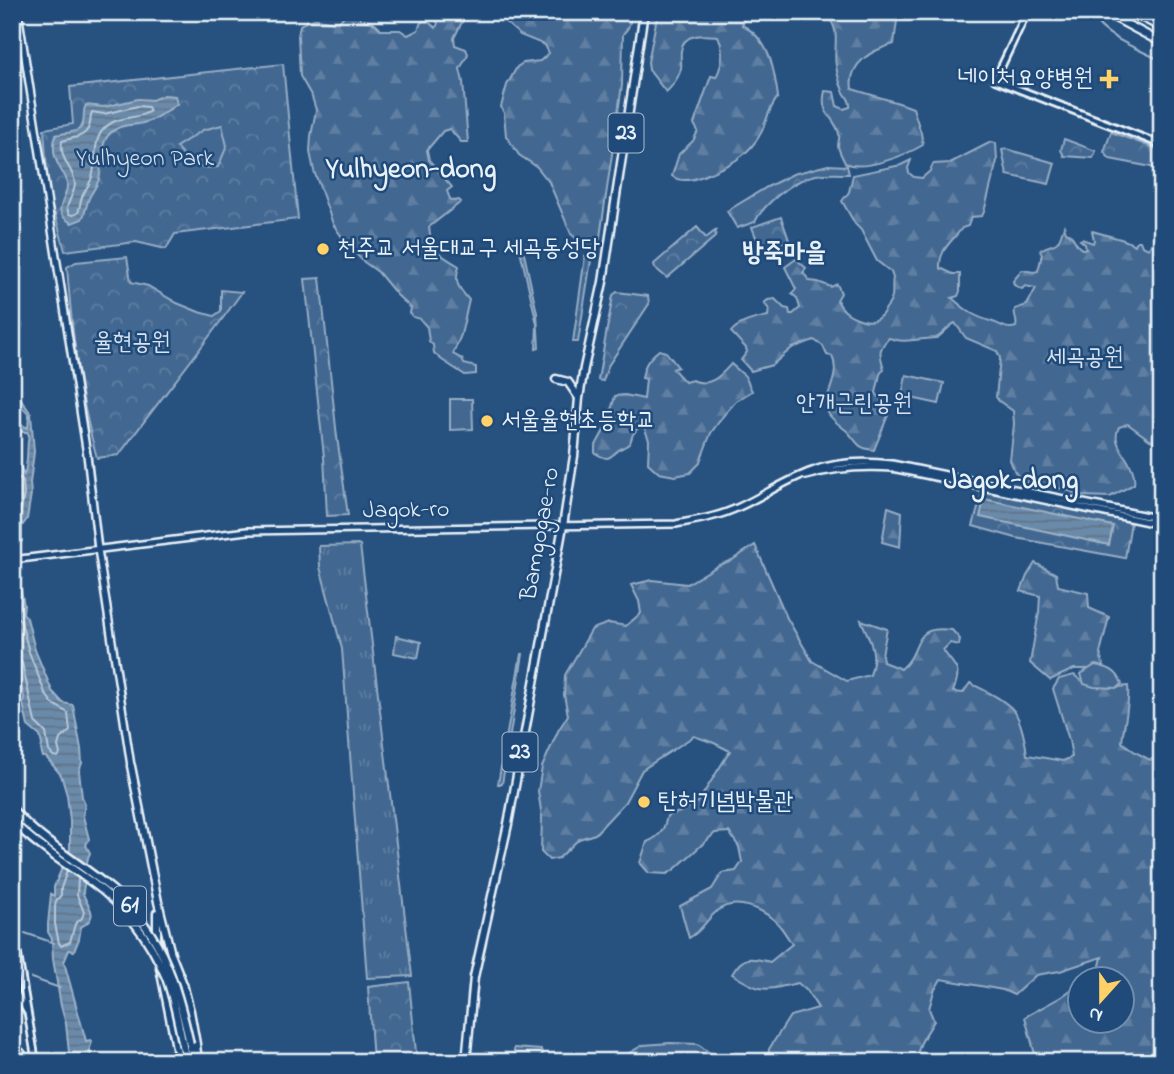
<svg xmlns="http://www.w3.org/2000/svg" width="1174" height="1074" font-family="'Indie Flower','Poor Story',sans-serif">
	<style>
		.grass { fill: url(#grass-tufts); stroke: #96acc4; stroke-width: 2 }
		.forest { fill: url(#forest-firs); stroke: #96acc4; stroke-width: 2 }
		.cemetery { fill: url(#cemetery-stones); stroke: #96acc4; stroke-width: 2 }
		.park { fill: url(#park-crowns); stroke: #96acc4; stroke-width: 2 }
		.garden { fill: #436891; stroke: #96acc4; stroke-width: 2 }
		.water { fill: url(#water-rules); stroke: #9db3c9; stroke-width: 2 }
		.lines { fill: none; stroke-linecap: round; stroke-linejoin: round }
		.shore { stroke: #b6c8d9; stroke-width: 2 }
		.stream { stroke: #9db3c9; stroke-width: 2 }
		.tertiary-casing { stroke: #e8f1f8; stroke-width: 10 }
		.secondary-casing { stroke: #e8f1f8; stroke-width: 10 }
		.primary-casing { stroke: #e8f1f8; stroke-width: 11 }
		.trunk-casing { stroke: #e8f1f8; stroke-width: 11 }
		.tertiary { stroke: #1f4a7a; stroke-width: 4.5 }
		.secondary { stroke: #1f4a7a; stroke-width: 5 }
		.primary { stroke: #1f4a7a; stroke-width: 6 }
		.trunk { stroke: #1f4a7a; stroke-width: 6 }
		.trunk-bridge-casing { stroke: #e8f1f8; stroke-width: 11; stroke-linecap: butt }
		.trunk-bridge { stroke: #1f4a7a; stroke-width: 6 }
		.poi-dot { fill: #ffd166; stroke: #1f4a7a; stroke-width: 2.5 }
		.labels { text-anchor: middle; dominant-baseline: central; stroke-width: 5; stroke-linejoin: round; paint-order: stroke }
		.shield { fill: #1f4a7a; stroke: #acbfd2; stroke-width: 2 }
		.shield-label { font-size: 23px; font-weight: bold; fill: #e8f1f8 }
		.poi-label { font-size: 24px; fill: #e8f1f8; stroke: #1f4a7a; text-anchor: start }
		.park-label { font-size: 24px; fill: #d8e3ee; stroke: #1f4a7a }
		.street-label { font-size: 24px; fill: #e8f1f8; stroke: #1f4a7a }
		.neighbourhood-label { font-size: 26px; font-weight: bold; fill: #e8f1f8; stroke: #1f4a7a }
		.quarter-label { font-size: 28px; font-weight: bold; fill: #e8f1f8; stroke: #1f4a7a }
	</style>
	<defs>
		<pattern id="grass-tufts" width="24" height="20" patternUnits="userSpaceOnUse" patternTransform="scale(1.75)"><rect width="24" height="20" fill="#436891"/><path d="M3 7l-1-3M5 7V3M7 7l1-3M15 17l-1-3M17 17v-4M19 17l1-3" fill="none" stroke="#5e7ea1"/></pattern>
		<pattern id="forest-firs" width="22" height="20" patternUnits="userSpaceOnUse" patternTransform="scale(1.75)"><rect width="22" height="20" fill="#436891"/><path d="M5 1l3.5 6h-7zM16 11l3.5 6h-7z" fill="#5e7ea1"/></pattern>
		<pattern id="cemetery-stones" width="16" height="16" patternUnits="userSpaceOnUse" patternTransform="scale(1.75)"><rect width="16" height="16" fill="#436891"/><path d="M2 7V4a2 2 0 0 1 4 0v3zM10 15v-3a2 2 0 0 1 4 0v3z" fill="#5e7ea1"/></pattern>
		<pattern id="park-crowns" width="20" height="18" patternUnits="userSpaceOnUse" patternTransform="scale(1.75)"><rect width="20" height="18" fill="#436891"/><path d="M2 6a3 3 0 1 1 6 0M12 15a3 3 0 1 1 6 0" fill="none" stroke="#5e7ea1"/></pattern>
		<pattern id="water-rules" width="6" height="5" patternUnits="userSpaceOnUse" patternTransform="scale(1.75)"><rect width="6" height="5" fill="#6b8aaa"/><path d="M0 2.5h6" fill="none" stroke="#5e7388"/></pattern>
	</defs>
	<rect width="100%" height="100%" fill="#27517f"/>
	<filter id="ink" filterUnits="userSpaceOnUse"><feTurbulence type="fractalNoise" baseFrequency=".0143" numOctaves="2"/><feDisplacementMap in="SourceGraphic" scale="14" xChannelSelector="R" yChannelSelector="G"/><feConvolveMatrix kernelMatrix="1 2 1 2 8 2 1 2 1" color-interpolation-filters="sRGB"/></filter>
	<g filter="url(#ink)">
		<path class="grass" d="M360,545l52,431 -45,2 -25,-329 -22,-82 -1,-21z
			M521,654h2l-21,130h-4z"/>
		<path class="forest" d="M347,12h10l4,8c9,1 14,2 20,10h19l8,5 10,-5 3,-8 6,-1 9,7 2,-5 -7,-9 2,-2h34l-13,26 1,7 11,4 2,5 -8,15 3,13 5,60h-7l-11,-13 -7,2 -16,19 2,10 23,27 -5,4 3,8 4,2 5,-1 2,2 -32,25c3,26 9,26 30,39 -5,17 -1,21 10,34l-8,35 -8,19 9,5 2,5 12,3v7l-11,1 -23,-15 -8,-7 -1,-8 -4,-4 -2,-14 -7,-8 -7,-2 -3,-4 1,-5 -14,-13 -19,-23 -14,-10 -15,-15 -16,-23 -19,-53 -4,-19 1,-16 5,-26 -4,-13 -12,-21 -2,-40 2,-11c19,-12 21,-2 39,-3z
			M494,12h139l-5,16 -5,6 -1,51 -23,159 -8,3 -7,-2 -13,-11 -22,-52 -12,-15 -18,-12 -13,-19 -2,-23 -3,-6 6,-22 10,-18 6,-4 17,-2 9,-8 -4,-8 -25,-10z
			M658,12h88l-4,13c28,15 32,43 36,72 -9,11 -11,22 -16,34 -13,26 -34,35 -59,45 -10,4 -22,7 -31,0l7,-22 14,-13 5,-10 -4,-7 17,-48 5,1c7,-13 8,-28 2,-41 -14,-1 -35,-4 -37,15 -1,6 1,12 0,17 -1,8 -10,20 -15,24l-17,-22 -1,-8z
			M824,12h74l-4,32c-22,6 -46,19 -42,45l50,15 11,4 8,25 2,12c-17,10 -59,27 -78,18 -2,-5 -6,-11 -7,-17 0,-4 2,-8 1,-12 -4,-18 -20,-19 -14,-43l9,1 3,14 7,3 6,-2c1,-9 -6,-11 -8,-19 -3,-7 -5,-16 -6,-22 -3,-14 4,-32 -5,-45 -2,-3 -5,-6 -7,-9z
			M991,142l5,1 1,18 -13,51 -2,4 -11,1 -3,9 -6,2c-10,14 -23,21 -22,40l13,6h7v17l-2,5 -6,2c16,14 21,18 41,24 9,3 13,8 23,5 2,-7 -3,-12 -1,-18l12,-4 9,-17 -11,-2 -3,3 -8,-4 -1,-4 9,-11 12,2 4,-1 4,-16 -2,-5c18,-10 16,1 24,-24l2,6c9,3 8,13 16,17h4l-1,-5 -5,-4 2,-1 11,4 1,-3 -2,-9 32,9 11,5 2,-4h3l2,5 7,3 2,-5 3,1v7h5v-4h3v195l-12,-3 -22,-16 -9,3c-11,20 19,34 15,57l-24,13 -28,-1 -18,-7 -13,-2 -13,1 -16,-7 -7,-9 -5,-12 4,-36 -1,-13 -14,-10 -3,-4 4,-39 -3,-7 -31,-13 -11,-15c-8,4 -13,13 -19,15 -1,0 -11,1 -12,1 -15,1 -20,4 -35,-1 -12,12 -9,16 -5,31l-4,5 -4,19 12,16v6l-14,35c-17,-1 -16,-8 -27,-19 -6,-5 -17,-12 -20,-20 -5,-15 15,-34 5,-55l-5,-1 -4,-9 -9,-6 -22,8 -20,17 -21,6 -10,-11 6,-8 -1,-4 -15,-16c8,-10 24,-13 37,-16l1,-7 -5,-6 4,-3 7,-1 9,9 5,1 1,5h3l7,-6 -3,-10 -5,-4 4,-5 -11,-22 11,-8 10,9 -3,5 7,8 8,1 13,5 6,-3 4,9 -4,7c5,10 10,14 20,18 13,5 21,4 28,-8 2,-4 5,-6 6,-10 3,-6 0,-15 2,-22l-2,-6 -14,-11 -16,-31 -6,-6 -13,-23 7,-9 4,-17 48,-10 10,-5 -3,8 1,5 5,4 8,1 8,-7 3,-7 17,-1z
			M659,350l7,2 12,15 -5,2 12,13 7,-2c18,8 28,-4 39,-16l14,12 7,15 -16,10 -13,15 -12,17 -12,31 -9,9 -15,3 -16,-3 -11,-10 1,-23 -5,-13 -6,1 -5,6 -3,9c-3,3 -6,4 -10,6 -11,7 -9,14 -25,4v-6l12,-22 8,-29 10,-1 19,4 2,-20 -4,-1c2,-13 6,-19 17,-28z
			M888,507l14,5 -2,35 -18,-5z
			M755,545l32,73 25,43 35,20 23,-6c8,-23 0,-34 -9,-55l26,9 -5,26 1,7 18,7c23,-19 8,-45 51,-39l8,9 -1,6 -9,-2 -7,7c14,20 19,17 10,42l10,1 7,-10c14,7 34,16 44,28 7,9 12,33 13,44l36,6 9,-4 -3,-17 -16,-51 6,-10 15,-4c17,15 33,13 54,11 2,18 -4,37 -6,56l13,10 15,8 12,-4v306h-125l-12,-45 36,-20 18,-13 1,37h42v-42h-36l13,-9 3,-13 -42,14 -24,4 -22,20 -11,-5 -62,-11 -7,12 -5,18 5,12c-8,14 -18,24 -17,41h-149l1,-13 21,-33 28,-8 -11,-17 -9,-8c-33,7 -36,11 -66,-9 11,-19 18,-17 38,-12l22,-18c-4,-6 -8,-13 -13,-19 -14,-16 -45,-29 -63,-13 -11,9 -13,18 -27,26l-9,-32 32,-17 10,-16 14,-2 6,-9 -3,-15 -10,-15 -14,1 -40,36 -8,5 -18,-1 -9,-10 7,-21c14,-6 17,-12 20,-26l13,-4 18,-10 32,-51 -16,-8 -20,-7 -52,34 -17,32 -30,32 -16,5 -20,19 -10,2 -8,-8 1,-35 -4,-26 4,-24 16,-36 10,-16 -4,-20 1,-20 27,-46 17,-6 17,3 15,-13 -2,-12 -8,-16 21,-5 35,4 32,-19 13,-5z
			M1035,563l21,11 2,12 30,7 1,15 20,9 -9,36 4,16h-30l-24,11 -20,-17 9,-51 1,-16 -19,-5 6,-15z
			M670,1043l28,1 21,16 -2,2h-103l29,-17z
			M514,1048l27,2 4,12h-30z"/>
		<path class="cemetery" d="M1095,665c13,2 23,6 27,19l-4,4 -24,-1 -10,-3 -3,-10z"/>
		<path class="park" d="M283,64l15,155 -123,15 -9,15 -30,-7 -71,9 -10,-37 -6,-13 -5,-72 29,-5 -3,-37z
			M1111,132l51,19v18l-52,-10 -6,-7z
			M1064,139l32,12 -3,7 -29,-2 -3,-6z
			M1006,149l49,14 -6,21 -42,-9 -5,-25z
			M828,165l19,1 2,8c-10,0 -23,-1 -33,1 -21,4 -52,28 -61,47l-18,6 -10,-17 40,-24 26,-13z
			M781,217l8,23 -28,10 -9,-23z
			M697,227l9,11 10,-8 -1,7 -48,41 -12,-10 -1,-4z
			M523,249l14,64 2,35 -3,1 1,-25 -17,-74z
			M585,256l3,1 3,3 -13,82h-5z
			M127,257l4,25 17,4 29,17 22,9 15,4 7,-5v-21l21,2c-40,56 -83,109 -123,163l-22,3c-18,-62 -25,-126 -30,-191l9,-5z
			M320,278l17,159 11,78 -21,1 -3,-59 -19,-178z
			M617,292l31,4 1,8 -41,62 -5,15 -5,-1 15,-85z
			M983,490l148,32 -6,36 -109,-20 -43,-12z
			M396,636l25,6 -3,16 -24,-5z
			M409,982l8,80h-44l-5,-75z"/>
		<path class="garden" d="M222,125l5,21 -9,21c-22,3 -29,-4 -42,-20l27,-17z
			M906,375l38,8 -5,21 -37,-8z
			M450,399h22l1,30 -23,1z"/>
		<path class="water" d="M164,95l11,1 2,8c-10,7 -22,16 -34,19 -9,3 -18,0 -27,6 -19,10 -12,32 -17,50 -2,7 -7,13 -10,19 -3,7 -3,14 -7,21l-10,4c-24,-12 -3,-23 -5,-40 0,-7 -5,-9 -7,-15 -6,-10 -8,-22 -4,-33 9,-3 25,-1 27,-12 2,-8 -1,-11 3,-18l18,2 34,-8 14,1z
			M12,267l10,59 -9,22 3,1 -1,13 -3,9z
			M12,390l5,3 14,21 3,38 -4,31 1,11 -4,25 -5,7v15l-2,2 -2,34 6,28 -1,8 4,5 8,32 17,41 11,12 10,2 8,44 1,14 -3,8 3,26 3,7 -2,12 6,23 -3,6 4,8c-5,9 -3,18 -5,28 -1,5 -2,7 -2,12 3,13 19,22 -2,34l-2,12 -5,12 -5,-1 -5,12 22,79 5,-1 1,2 -2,6 1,14h-21l-4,-38 -5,-18 -8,-47 -1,-20 -4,-7v-8l3,-30 3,2v-9l16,-38v-28l-3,-26 -6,-20 -15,-18h-3l-2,-7 1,-5 -2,-9 -12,-10 -5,-22 1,-7 -12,-42v-206l12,26c5,-13 2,-27 5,-40l-2,-3h-9l1,4 -7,8v-30l4,11 4,-1 8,4 1,-13c-7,-8 -15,-15 -17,-25z
			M984,499l129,27 -4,19 -129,-28z"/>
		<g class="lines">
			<path class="shore" d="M138,106l10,1 2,4c-11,8 -24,5 -37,11 -24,13 -14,33 -21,55 -2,7 -7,13 -10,20 -2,5 -2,10 -4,16l-5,2 -4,-1 -2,-6c2,-8 7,-15 8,-23 0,-16 -16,-24 -13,-44 10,-4 25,-2 28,-18 1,-3 0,-7 2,-11l12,2z
				M12,466l5,10 6,5 1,13 -4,22 -5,9 -3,26
				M12,586l5,20 -1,9 5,7 8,30 16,41 7,10 16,10 2,18 -10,8 -2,7 2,8 -2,3 -5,-1 -4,-5 -3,-18 -11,-11 -13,-59 -4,-4 -6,-1
				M67,871l-6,17v7l-5,6 -1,6v17l4,19 2,3 9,-4 5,-18 7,-6 2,-6 -7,-17 1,-16"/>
			<path class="stream" d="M1092,12c3,22 51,39 70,49
				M12,103h2
				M12,129l7,-1
				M12,148l8,-1
				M25,933l29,10
				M31,978l29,10
				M140,1062l30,-11"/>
			<g class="tertiary-casing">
				<path id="tertiary" d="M1027,12l-32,68 167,65
					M12,920l24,142
					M12,986l15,26"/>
			</g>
			<g class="secondary-casing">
				<path id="secondary" d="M18,12l69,443 11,94 33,217
					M806,476c28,-8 56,-10 86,-8l270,57
					M12,560l235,-29 429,-7c21,-4 42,-7 63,-17 24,-11 47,-27 73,-36 25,-10 53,-10 80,-7l270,55
					M12,1048l9,4 7,10"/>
			</g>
			<g class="primary-casing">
				<path id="primary" d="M1104,12l58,31
					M1132,12l30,16
					M556,379l12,3 11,16
					M466,1062l8,-85 34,-153 55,-298 11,-70 5,-58 5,-30 19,-86 41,-270"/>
			</g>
			<g class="trunk-casing">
				<path id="trunk" d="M131,766l27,136 13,52 12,30 7,27 6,33 2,18
					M157,913v34
					M160,968l19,94
					M190,1044l3,18
					M183,1046l3,16"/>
			</g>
			<use href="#tertiary" class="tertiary"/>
			<use href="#secondary" class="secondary"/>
			<use href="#primary" class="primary"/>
			<use href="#trunk" class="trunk"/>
			<g class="trunk-bridge-casing">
				<path id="trunk-bridge" d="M12,809c27,30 60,49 92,74 56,43 71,95 86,161
					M12,821c24,24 51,41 78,60 34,24 60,57 76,97 8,21 12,45 17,68"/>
			</g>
			<use href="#trunk-bridge" class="trunk-bridge"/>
		</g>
	</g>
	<g class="poi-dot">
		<path d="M1105.5 68.5h7v7h7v7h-7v7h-7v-7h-7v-7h7z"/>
		<circle cx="323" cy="249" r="7"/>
		<circle cx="487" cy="421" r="7"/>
		<circle cx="644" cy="802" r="7"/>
	</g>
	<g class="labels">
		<g class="shield">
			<rect x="608.5" y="113.5" width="35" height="39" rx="5"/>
			<rect x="502.5" y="732.5" width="35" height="39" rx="5"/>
			<rect x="114" y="886.5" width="32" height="39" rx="5"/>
		</g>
		<g class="shield-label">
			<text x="626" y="133">23</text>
			<text x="520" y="752">23</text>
			<text x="130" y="906">61</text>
		</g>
		<g class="poi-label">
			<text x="1093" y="79" text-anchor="end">네이처요양병원</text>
			<text x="337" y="249">천주교 서울대교구 세곡동성당</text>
			<text x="501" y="421">서울율현초등학교</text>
			<text x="658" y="802">탄허기념박물관</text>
		</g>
		<g class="park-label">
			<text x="145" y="159">Yulhyeon Park</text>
			<text x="132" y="343">율현공원</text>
			<text x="1085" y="358">세곡공원</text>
			<text x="854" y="404">안개근린공원</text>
		</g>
		<g class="street-label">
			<text transform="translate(406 511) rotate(-1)">Jagok-ro</text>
			<text transform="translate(541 534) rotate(-80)">Bamgogae-ro</text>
		</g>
		<g class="neighbourhood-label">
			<text x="784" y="254">방죽마을</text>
		</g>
		<g class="quarter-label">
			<text x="411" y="170">Yulhyeon-dong</text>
			<text x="1011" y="481">Jagok-dong</text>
		</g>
	</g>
	<rect width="1174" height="1074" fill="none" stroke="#1f4a7a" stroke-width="42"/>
	<rect x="21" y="21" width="1132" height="1032" fill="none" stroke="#e8f1f8" stroke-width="2.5" filter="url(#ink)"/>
	<g transform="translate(1101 1000) rotate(201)"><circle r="33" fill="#1f4a7a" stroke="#6f8dac" stroke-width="2"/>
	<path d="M0-5L12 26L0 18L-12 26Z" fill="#ffd166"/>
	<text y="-10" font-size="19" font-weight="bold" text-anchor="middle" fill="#e8f1f8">N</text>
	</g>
</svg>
